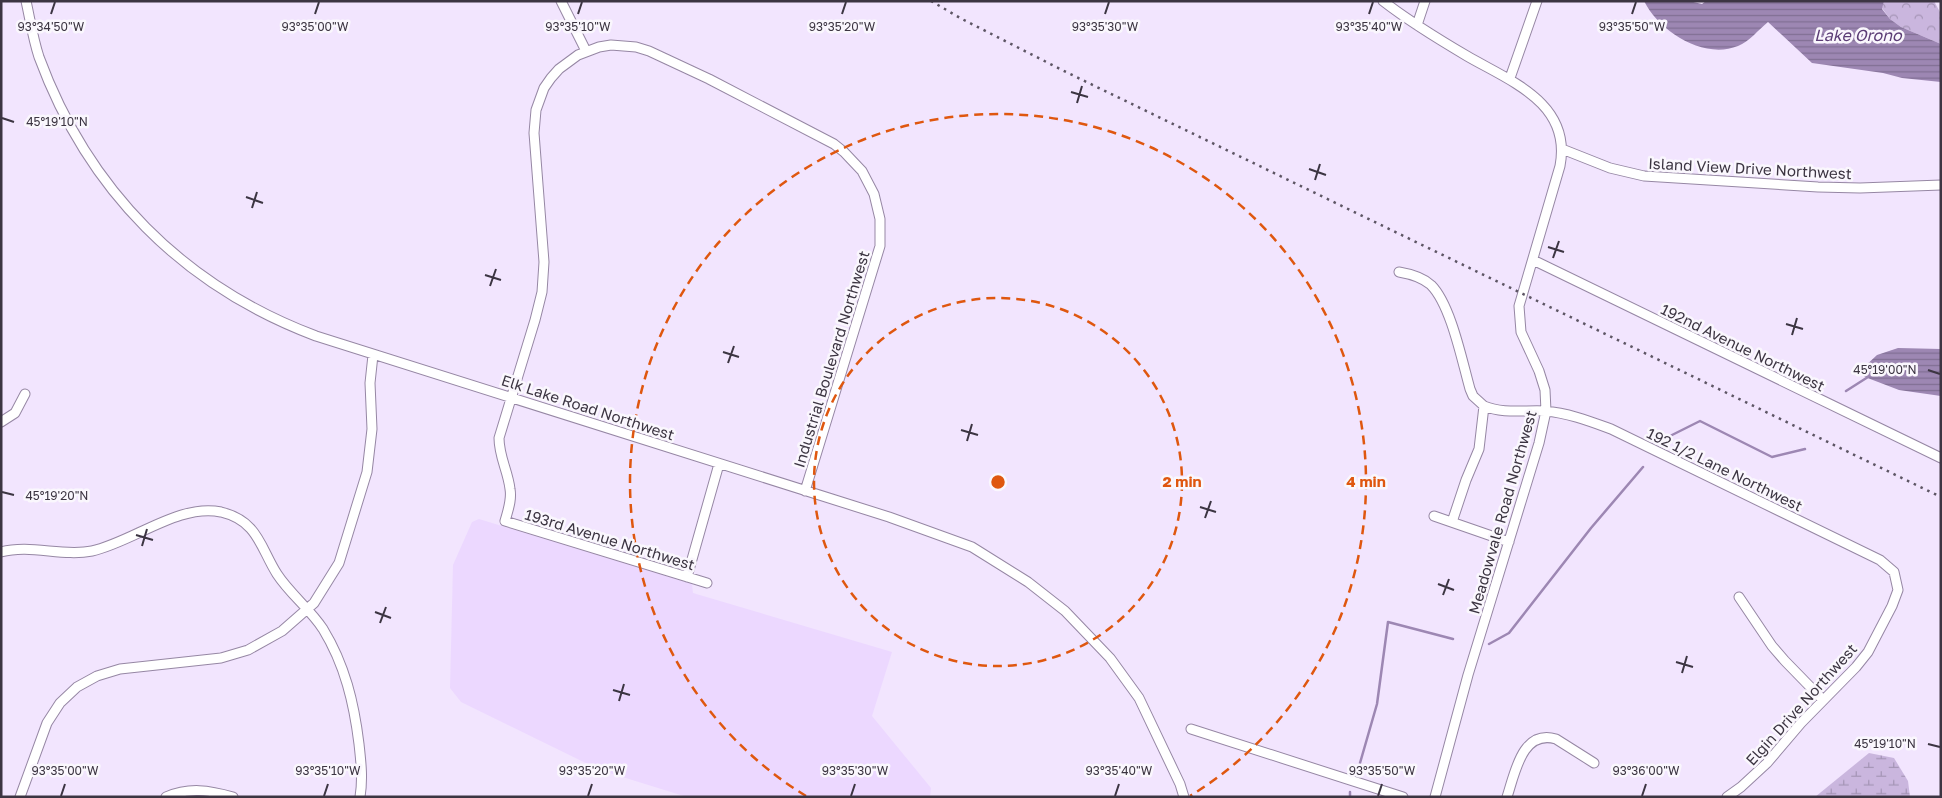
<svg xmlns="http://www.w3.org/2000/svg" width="1942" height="798" font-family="'Golos Text',sans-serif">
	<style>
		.built { fill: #ecd8ff }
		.forest { fill: url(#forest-crowns) }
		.wetland { fill: url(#wetland-marsh) }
		.water { fill: url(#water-rules) }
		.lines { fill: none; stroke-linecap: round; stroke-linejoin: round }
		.stream { stroke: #9d87b3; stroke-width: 2.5 }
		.minor-casing { stroke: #9687a4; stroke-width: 11 }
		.minor { stroke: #fff; stroke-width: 9 }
		.rail { stroke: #5d5564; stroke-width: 2.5; stroke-dasharray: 2.5 5; stroke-linecap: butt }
		.ticks { fill: none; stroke: #3c3542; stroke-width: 2 }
		.ring { fill: none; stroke: #df570f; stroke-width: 2.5; stroke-dasharray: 9 6 }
		.labels { text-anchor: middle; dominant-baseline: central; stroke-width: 5; stroke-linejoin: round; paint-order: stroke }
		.street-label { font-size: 15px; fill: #3c3542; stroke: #faf7fd }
		.water-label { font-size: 16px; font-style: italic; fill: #5c3d76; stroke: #faf7fd }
		.ticks-label { font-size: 12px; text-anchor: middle; fill: #3c3542; stroke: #faf7fd; stroke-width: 5; stroke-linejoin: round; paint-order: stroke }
		.centre { fill: #df570f; stroke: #faf7fd; stroke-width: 2.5 }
		.ring-label { font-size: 15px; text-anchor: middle; font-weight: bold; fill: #df570f; stroke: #faf7fd; stroke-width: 5; stroke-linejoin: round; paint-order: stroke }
	</style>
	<defs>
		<pattern id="forest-crowns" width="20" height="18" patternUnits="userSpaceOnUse" patternTransform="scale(1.25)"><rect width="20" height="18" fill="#cab6de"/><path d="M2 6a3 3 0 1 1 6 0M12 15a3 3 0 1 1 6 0" fill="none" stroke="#a595b6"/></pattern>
		<pattern id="wetland-marsh" width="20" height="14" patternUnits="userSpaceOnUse" patternTransform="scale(1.25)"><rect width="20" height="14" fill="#cab6de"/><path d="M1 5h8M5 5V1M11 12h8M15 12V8" fill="none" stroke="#a595b6"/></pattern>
		<pattern id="water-rules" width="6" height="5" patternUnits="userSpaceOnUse" patternTransform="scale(1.25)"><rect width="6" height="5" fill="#9d87b3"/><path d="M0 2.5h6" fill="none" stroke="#816f93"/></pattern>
	</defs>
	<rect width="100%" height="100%" fill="#f2e5fe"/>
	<path class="built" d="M479,519l213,65 1,9 199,59 -20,64 59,72 -1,9h-243l-87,-27 -139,-68 -11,-14 3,-123 19,-43z"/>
	<path class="forest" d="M1884,1h50l7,13v30l-40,-17 -11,-8 -8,-11z"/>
	<path class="wetland" d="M1869,753l25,5 14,23 2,16h-95z"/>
	<path class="water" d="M1644,1h45l13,3 4,-3h178l-2,8 8,10 11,8 40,17v38l-39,-4 -19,-5 -71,-10 -44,-41c-9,7 -19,20 -30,24 -35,14 -79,-15 -94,-45z
		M1898,348l43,1v47l-42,-6 -34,-13 -3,-3v-5l15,-14z"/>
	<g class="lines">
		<path class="stream" d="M1846,391l22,-14
			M1670,436l30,-15 72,36 33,-8
			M1489,644l20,-11 82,-105 52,-61
			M1360,763l17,-59 11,-82 65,17
			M1350,797v-5"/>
		<g class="minor-casing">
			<path id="minor" d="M26,1c4,18 7,38 13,56 49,133 144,229 277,279l573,181 83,30 56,35 37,29 45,47 29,40 41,86 4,13
				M561,1l25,50
				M1383,1c27,21 55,38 84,55 43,25 105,47 93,110l-41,140 2,26 18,39 6,19 1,21 -7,32 -71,232 -33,122
				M1417,25l8,-24
				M1510,78l27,-77
				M1562,149l48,19 34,8 174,11 42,1 81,-3
				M1533,260l408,198
				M1399,272c12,2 23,5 32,13 20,20 31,76 39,104l3,7 11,10 -5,43 -13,31 -14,42
				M1484,406c19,8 40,4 61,5 23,2 44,10 66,18l269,131 14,12 4,18 -6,16 -24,46 -12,15 -55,56 -34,40 -26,24 -14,10
				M1,422l14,-9 10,-19
				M1434,516l75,26
				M1,552c30,-8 61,5 91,-1 41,-9 87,-48 129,-39 37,9 39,35 56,62 13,20 33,35 46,55 22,36 31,74 36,115 2,18 4,35 1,53
				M687,577l32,-113
				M707,583l-202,-62c3,-11 7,-21 5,-32 -2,-18 -11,-32 -11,-51l36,-118 7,-28 2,-30 -10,-129 2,-23 8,-22 7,-10 8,-9 19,-14 21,-8 12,-2 25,2 13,4 60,28 125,65 10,8 18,19 12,23 6,25v27l-75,245
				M1739,597l33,49 13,15 38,39
				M1191,729l212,68
				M20,797l27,-74 13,-20 17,-16 20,-11 23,-7 101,-11 27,-8 34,-19 32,-28 25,-40 28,-91 5,-43 -2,-46 3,-28
				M166,797c23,-10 43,-7 67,0
				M1507,797c8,-24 15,-68 49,-58l38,24"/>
		</g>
		<use href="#minor" class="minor"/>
		<path class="rail" d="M931,1l31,18 104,53 875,425"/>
	</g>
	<path class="ticks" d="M51,14l4,-12M315,14l4,-12M578,14l4,-12M842,14l4,-12M1105,14l4,-12M1369,14l4,-12M1632,14l4,-12M1071,92l17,5M1077,103l5,-17M2,118l12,4M1309,169l17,6M1315,180l5,-16M246,197l17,6M252,208l5,-16M1548,247l16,5M1553,258l6,-17M485,275l16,5M490,286l6,-17M1786,324l17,5M1792,335l5,-17M723,352l16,5M728,363l6,-17M1928,370l12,4M961,430l17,5M967,441l5,-17M2,492l12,3M1200,507l16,5M1205,518l6,-17M136,535l17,5M142,546l5,-17M1438,584l16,6M1443,595l6,-16M375,612l16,6M380,623l6,-16M1676,662l17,5M1682,673l5,-17M613,690l17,5M619,701l5,-17M1928,744l12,3M61,796l4,-12M324,796l4,-12M588,796l4,-12M851,796l4,-12M1115,796l4,-12M1378,796l4,-12M1642,796l4,-12"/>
	<g class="ring">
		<circle cx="998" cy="482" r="184"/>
		<path d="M806 796A368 368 0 1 1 1190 796"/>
	</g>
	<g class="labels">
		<g class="street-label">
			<text transform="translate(1750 168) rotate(3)">Island View Drive Northwest</text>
			<text transform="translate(1743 347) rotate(26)">192nd Avenue Northwest</text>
			<text transform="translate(831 359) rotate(-73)">Industrial Boulevard Northwest</text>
			<text transform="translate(588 407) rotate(18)">Elk Lake Road Northwest</text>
			<text transform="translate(1725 469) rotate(26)">192 1/2 Lane Northwest</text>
			<text transform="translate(1502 512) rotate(-74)">Meadowvale Road Northwest</text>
			<text transform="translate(610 539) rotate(17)">193rd Avenue Northwest</text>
			<text transform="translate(1801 704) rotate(-48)">Elgin Drive Northwest</text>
		</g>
		<g class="water-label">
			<text x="1858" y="35">Lake Orono</text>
		</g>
	</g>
	<g class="ticks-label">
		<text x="51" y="31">93°34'50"W</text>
		<text x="315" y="31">93°35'00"W</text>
		<text x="578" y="31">93°35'10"W</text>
		<text x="842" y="31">93°35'20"W</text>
		<text x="1105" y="31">93°35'30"W</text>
		<text x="1369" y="31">93°35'40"W</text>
		<text x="1632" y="31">93°35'50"W</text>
		<text x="57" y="126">45°19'10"N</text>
		<text x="1885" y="374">45°19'00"N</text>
		<text x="57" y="500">45°19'20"N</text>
		<text x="1885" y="748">45°19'10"N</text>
		<text x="1646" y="775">93°36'00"W</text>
		<text x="65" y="775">93°35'00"W</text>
		<text x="328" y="775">93°35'10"W</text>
		<text x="592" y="775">93°35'20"W</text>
		<text x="855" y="775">93°35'30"W</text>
		<text x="1119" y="775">93°35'40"W</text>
		<text x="1382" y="775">93°35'50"W</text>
	</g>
	<circle cx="998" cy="482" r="8" class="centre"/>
	<g class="ring-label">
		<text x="1182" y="487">2 min</text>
		<text x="1366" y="487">4 min</text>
	</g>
	<rect width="1942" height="798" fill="none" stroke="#3c3542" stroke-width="5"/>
</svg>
